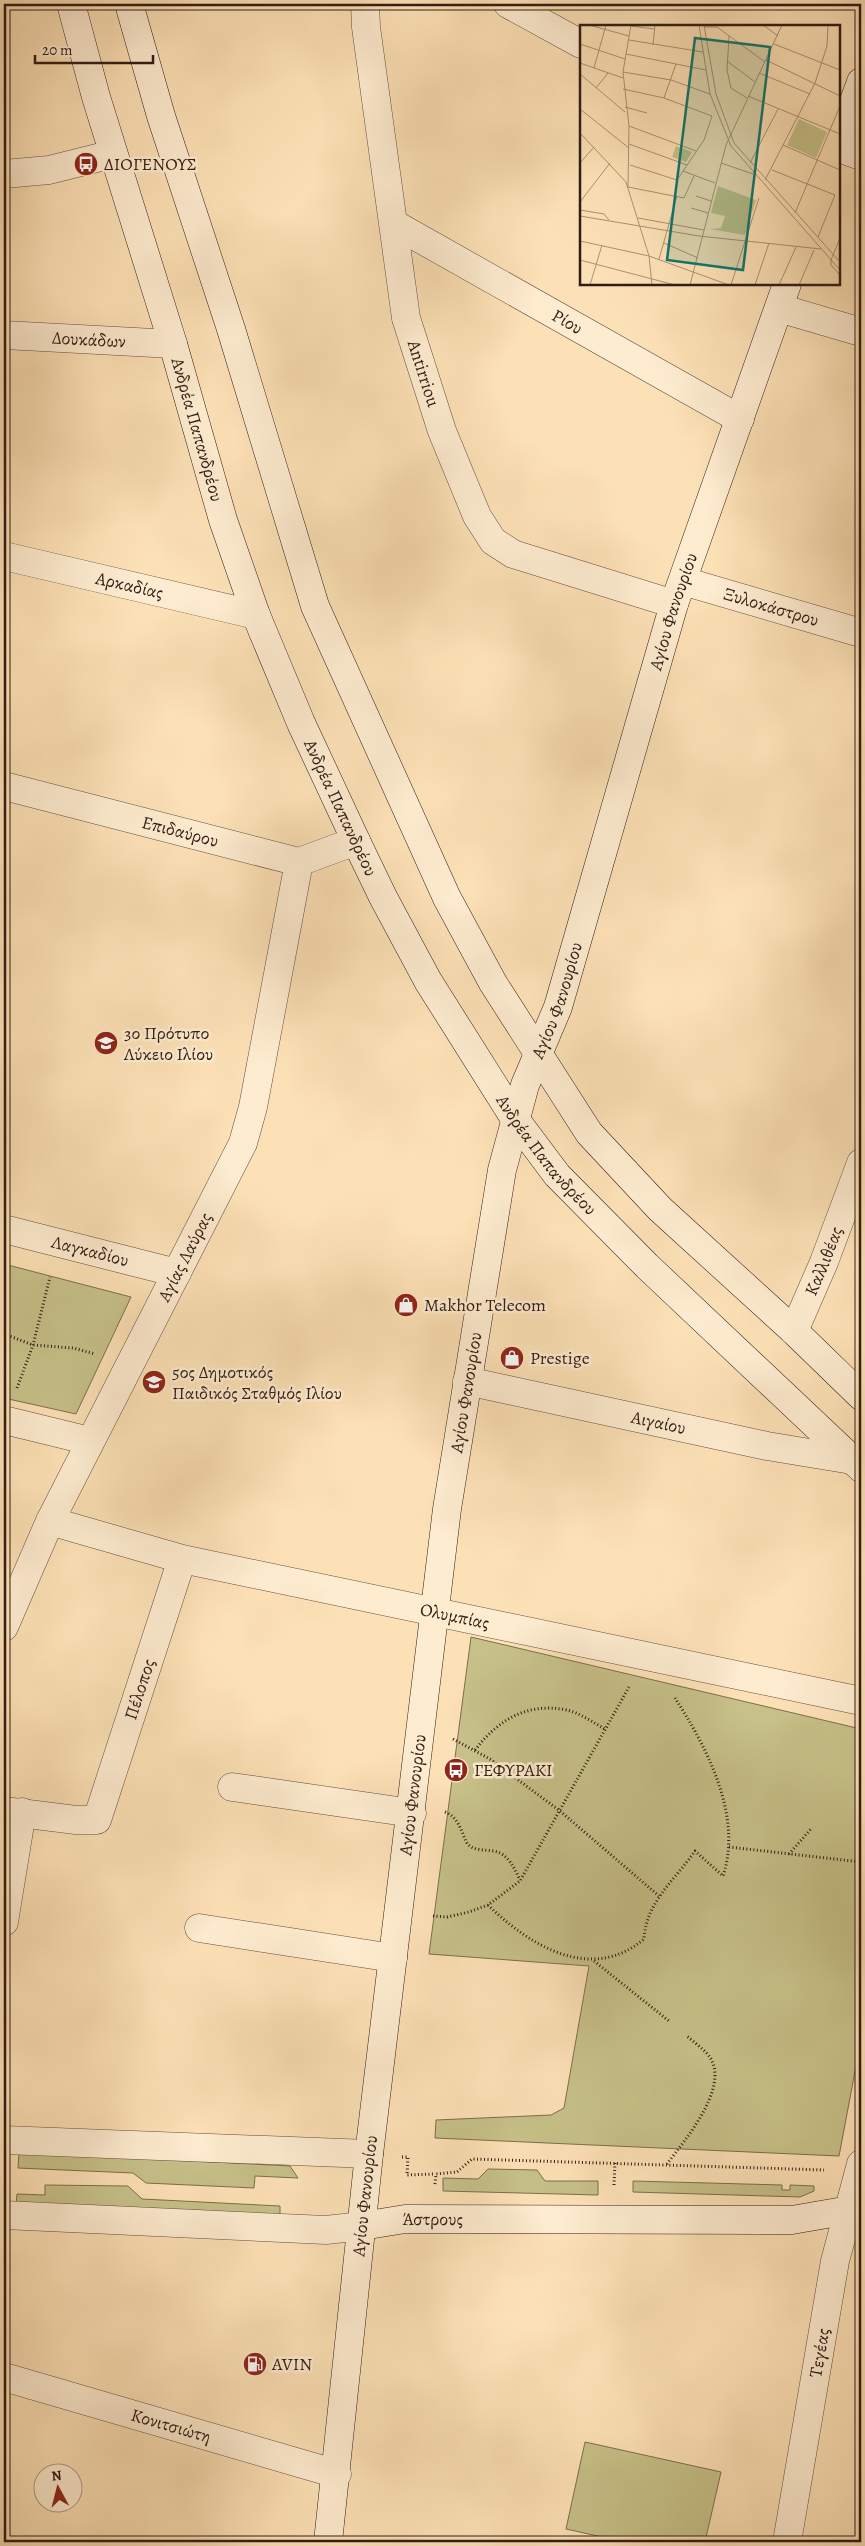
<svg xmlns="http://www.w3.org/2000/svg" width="865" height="2546" font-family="Alegreya,serif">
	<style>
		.green { fill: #c7c189; stroke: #7c6e4f }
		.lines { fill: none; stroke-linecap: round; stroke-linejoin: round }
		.street-casing { stroke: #644d3d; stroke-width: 29 }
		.secondary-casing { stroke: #311c15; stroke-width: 29 }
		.path { stroke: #311c15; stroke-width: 3; stroke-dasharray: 1 2.5; stroke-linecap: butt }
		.street { stroke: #feecd0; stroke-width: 28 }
		.secondary { stroke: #feecd0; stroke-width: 28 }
		.labels { text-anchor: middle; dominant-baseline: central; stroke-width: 5; stroke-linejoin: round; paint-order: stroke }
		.poi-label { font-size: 18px; fill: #311c15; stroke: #feecd0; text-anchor: start }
		.street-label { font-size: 18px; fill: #311c15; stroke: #feecd0 }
		.inset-road { fill: none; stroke: #ab9276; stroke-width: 1 }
		.view { fill: #0f766e; fill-opacity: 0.15; stroke: #0f766e; stroke-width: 2.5 }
		.inset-edge { fill: none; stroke: #311c15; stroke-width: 2.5 }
	</style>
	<rect width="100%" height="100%" fill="#fde1b6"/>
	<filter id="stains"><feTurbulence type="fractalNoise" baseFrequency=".004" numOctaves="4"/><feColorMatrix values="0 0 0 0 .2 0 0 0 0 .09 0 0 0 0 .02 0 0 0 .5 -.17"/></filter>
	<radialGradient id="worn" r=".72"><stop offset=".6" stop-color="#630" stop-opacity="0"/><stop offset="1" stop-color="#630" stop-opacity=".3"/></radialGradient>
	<path class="green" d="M4,1264l127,33 -55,117 -72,-16z
		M471,1637l390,92v311l-22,116 -404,-18 1,-18 115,-5 13,-7 25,-142 -160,-12z
		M19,2152l271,14 8,12 -43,-2 -1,12 -108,-5 -13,-10 -115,-5z
		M488,2169l49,1 8,11h53v14l-155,-4v-13l35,1z
		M633,2181l149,4v5h8v-5l24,1v5l-14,6 -167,-5z
		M45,2185l83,1 14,13 138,7v12l-264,-13 1,-11 28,1z
		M585,2442l136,30 -16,70h-80l-59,-13z"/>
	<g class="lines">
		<g class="street-casing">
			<g id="street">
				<path id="s1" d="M365,4l1,23 40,291 36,113 35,85 16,25 20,13 161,50"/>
				<path d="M508,4l73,40"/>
				<path d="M839,148l22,8"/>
				<path d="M4,174l45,-4 64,-16"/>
				<path id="s2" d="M394,224l346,195"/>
				<path d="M779,308l82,24"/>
				<path id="s3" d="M4,335l169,9"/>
				<path id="s4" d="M4,556l252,59"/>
				<path id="s5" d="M683,581l178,52"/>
				<path id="s6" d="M4,786l295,76 57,-21"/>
				<path id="s7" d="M4,1229l173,44"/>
				<path id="s8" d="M794,1331l30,-69 37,-99"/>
				<path id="s9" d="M467,1381l300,65 85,14"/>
				<path d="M4,1420l86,21"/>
				<path id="s10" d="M50,1521l132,38 679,142"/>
				<path id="s11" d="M4,1627l46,-106 193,-378 10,-36 46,-245"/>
				<path d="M232,1787l180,26"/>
				<path id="s12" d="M4,1811l72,9h21l85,-261"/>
				<path d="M4,1922l18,-110"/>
				<path d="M199,1928l194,30"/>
				<path d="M4,2140l365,14"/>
				<path d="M4,2215l322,15 36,-4"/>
				<path id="s13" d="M4,2377l333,97"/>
				<path id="s14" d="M787,2542l48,-281 26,-97"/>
			</g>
		</g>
		<g class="secondary-casing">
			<g id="secondary">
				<path id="s15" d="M71,4l25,93 77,247 50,176 33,95 45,108 55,118 27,56 45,84 87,138 42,56 90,91 214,202"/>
				<path d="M129,4l32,112 70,213 84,277 132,292 46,85 96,150 71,76 134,122 67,65"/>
				<path d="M839,142l22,-60"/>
				<path id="s16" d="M362,2226l43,-7 387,1 69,-12"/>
				<path id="s17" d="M328,2542l41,-388 78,-645 55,-339 23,-85 33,-78 116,-403 113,-320"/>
			</g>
		</g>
		<path class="path" d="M4,1334l29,11 40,3 22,6
			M17,1388l16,-43 17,-68
			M453,1739l37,20 70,52 99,85
			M475,1750c23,-30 52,-48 92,-40 13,3 27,13 38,19
			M445,1812c14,5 16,20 22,31 7,10 23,5 33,10 11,6 15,17 20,27
			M729,1847l132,15
			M789,1854l22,-25
			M488,1905c41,40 103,79 156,34 2,-37 31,-59 51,-88l28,25c20,-60 -16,-128 -48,-178
			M433,1916l14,1 22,-5 19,-7 32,-24 109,-194
			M594,1961l75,60
			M402,2157h6l-1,18 28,-1
			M667,2164c18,-24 61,-74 44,-105 -5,-9 -18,-17 -25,-24
			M435,2184l1,-10 21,-2 15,-13 352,11
			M614,2185l1,-22"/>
		<use href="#street" class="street"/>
		<use href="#secondary" class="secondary"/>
	</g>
	<defs>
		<g id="bus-disc" transform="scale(1.25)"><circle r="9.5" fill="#8f2418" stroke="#feecd0"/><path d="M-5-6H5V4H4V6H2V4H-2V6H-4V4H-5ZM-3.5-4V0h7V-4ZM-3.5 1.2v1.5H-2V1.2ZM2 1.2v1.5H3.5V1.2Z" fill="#fff"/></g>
		<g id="school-disc" transform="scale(1.25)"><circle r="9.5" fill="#8f2418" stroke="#feecd0"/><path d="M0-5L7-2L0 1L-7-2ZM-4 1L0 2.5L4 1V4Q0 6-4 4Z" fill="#fff"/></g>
		<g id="shop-disc" transform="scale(1.25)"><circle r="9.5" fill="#8f2418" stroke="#feecd0"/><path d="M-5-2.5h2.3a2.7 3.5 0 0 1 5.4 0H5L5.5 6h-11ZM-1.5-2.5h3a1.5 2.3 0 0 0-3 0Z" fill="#fff"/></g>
		<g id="fuel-disc" transform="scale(1.25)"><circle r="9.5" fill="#8f2418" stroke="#feecd0"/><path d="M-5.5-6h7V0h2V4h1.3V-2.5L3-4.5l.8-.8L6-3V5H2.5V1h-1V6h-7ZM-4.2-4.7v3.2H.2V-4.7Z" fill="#fff"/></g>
	</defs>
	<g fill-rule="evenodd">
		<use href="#bus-disc" x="86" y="164"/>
		<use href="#school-disc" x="106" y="1043"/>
		<use href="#shop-disc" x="406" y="1305"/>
		<use href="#shop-disc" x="512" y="1358"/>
		<use href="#school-disc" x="154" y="1382"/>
		<use href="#bus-disc" x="456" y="1770"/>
		<use href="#fuel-disc" x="255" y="2364"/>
	</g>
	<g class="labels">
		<g class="poi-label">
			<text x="104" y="164">ΔΙΟΓΕΝΟΥΣ</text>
			<text x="124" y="1033">3ο Πρότυπο<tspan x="124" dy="21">Λύκειο Ιλίου</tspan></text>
			<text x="424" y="1305">Makhor Telecom</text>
			<text x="530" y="1358">Prestige</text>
			<text x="172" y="1372">5ος Δημοτικός<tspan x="172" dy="21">Παιδικός Σταθμός Ιλίου</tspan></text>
			<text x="474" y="1770">ΓΕΦΥΡΑΚΙ</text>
			<text x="272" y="2364">AVIN</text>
		</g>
		<g class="street-label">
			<text stroke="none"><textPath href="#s2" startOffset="199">Ρίου</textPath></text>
			<text stroke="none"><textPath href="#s3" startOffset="85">Δουκάδων</textPath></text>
			<text stroke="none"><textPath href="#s1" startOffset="375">Antirriou</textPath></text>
			<text stroke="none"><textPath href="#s15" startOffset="444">Ανδρέα Παπανδρέου</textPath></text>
			<text stroke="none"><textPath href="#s4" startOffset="129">Αρκαδίας</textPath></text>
			<text stroke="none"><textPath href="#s5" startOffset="92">Ξυλοκάστρου</textPath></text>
			<text stroke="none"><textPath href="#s17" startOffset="1968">Αγίου Φανουρίου</textPath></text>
			<text stroke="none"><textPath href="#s15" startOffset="849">Ανδρέα Παπανδρέου</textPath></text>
			<text stroke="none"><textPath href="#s6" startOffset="182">Επιδαύρου</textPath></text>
			<text stroke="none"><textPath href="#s17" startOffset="1562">Αγίου Φανουρίου</textPath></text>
			<text stroke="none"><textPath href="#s15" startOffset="1254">Ανδρέα Παπανδρέου</textPath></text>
			<text stroke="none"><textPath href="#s7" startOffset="89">Λαγκαδίου</textPath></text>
			<text stroke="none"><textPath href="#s11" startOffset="412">Αγίας Λαύρας</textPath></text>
			<text stroke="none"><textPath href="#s8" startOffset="76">Καλλιθέας</textPath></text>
			<text stroke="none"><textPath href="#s17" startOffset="1158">Αγίου Φανουρίου</textPath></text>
			<text stroke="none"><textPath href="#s9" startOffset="196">Αιγαίου</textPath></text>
			<text stroke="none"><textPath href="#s10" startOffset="416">Ολυμπίας</textPath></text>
			<text stroke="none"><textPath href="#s12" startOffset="231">Πέλοπος</textPath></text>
			<text stroke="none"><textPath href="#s17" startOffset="752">Αγίου Φανουρίου</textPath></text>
			<text stroke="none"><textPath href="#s17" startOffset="348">Αγίου Φανουρίου</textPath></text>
			<text stroke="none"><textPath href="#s16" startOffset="71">Άστρους</textPath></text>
			<text stroke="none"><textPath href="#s14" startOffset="192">Τεγέας</textPath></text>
			<text stroke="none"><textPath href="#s13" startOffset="174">Κονιτσιώτη</textPath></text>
		</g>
	</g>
	<g transform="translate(580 25)">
		<rect width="260" height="260" fill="#fde1b6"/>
		<path d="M219,94l28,13 -11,26 -29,-13zM96,121l16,6 -6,10 -14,-5zM138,161l38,14 -11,35 -35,-6 11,-1 4,-12 -14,-3z" fill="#c7c189"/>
		<path class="inset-road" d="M9,0l40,11M119,0l11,69 21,52 109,124M124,0l12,69 18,49 106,119M183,0l15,11M51,1l23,3M124,2h13l48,35M149,11l-2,34 4,18 16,10M49,15l74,12M0,19l45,15M194,19l66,26M73,20l2,-20M46,29l80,16M186,35l74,36M147,36l28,21M0,38l43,15M14,43l12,-43M43,47l48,8 39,14M179,48l51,21M0,49l45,38M16,63l12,-15M43,64l41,9 48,18M168,71l92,38M84,73l12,-34M45,82l22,6M0,84l49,39M49,101l67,25M0,108l46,49 23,74 3,29M49,119l58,21M203,120l57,25M0,138l14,-16M141,138l32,11M170,138l28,-54M50,140l47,15 27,-40 8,-24M192,145l63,25 -17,42M103,146l32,12M185,155l50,-97 12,-37 1,-21M48,162l1,-61 -6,-54 8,-47M48,162l56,11 10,-22M116,171l15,5M0,177l30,-39M111,183l17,5M0,185l24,4 5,6M215,188l45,-107M0,191l119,20 122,13M58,193l66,12M260,213l-9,22v5l9,10M0,216l69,15 80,29M84,218l34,15M79,234l18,-63M0,235l95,25M10,260l12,-40M110,260l36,-140 56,-120M151,260l28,-87M175,260l14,-42M199,260l17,-38M219,260l15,-35"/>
		<path class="view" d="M115,13l75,9 -27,223 -76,-10z"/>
		<rect width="260" height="260" class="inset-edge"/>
	</g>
	<rect width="865" height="2546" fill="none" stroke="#fde1b6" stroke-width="20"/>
	<rect x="5" y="5" width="855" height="2536" fill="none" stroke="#311c15" stroke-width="2.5"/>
	<rect x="10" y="10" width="845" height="2526" fill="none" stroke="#311c15"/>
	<g transform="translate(58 2488) rotate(353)"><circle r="24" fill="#feecd0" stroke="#ac9985"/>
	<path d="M0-4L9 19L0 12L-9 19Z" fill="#8f2418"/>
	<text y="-8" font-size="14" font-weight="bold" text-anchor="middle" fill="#311c15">N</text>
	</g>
	<path d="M35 55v8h118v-8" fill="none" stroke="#311c15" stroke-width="2.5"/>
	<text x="42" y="55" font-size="15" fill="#311c15" stroke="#feecd0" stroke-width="4" paint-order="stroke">20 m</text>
	<rect width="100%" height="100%" filter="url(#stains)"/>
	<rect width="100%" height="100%" fill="url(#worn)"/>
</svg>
